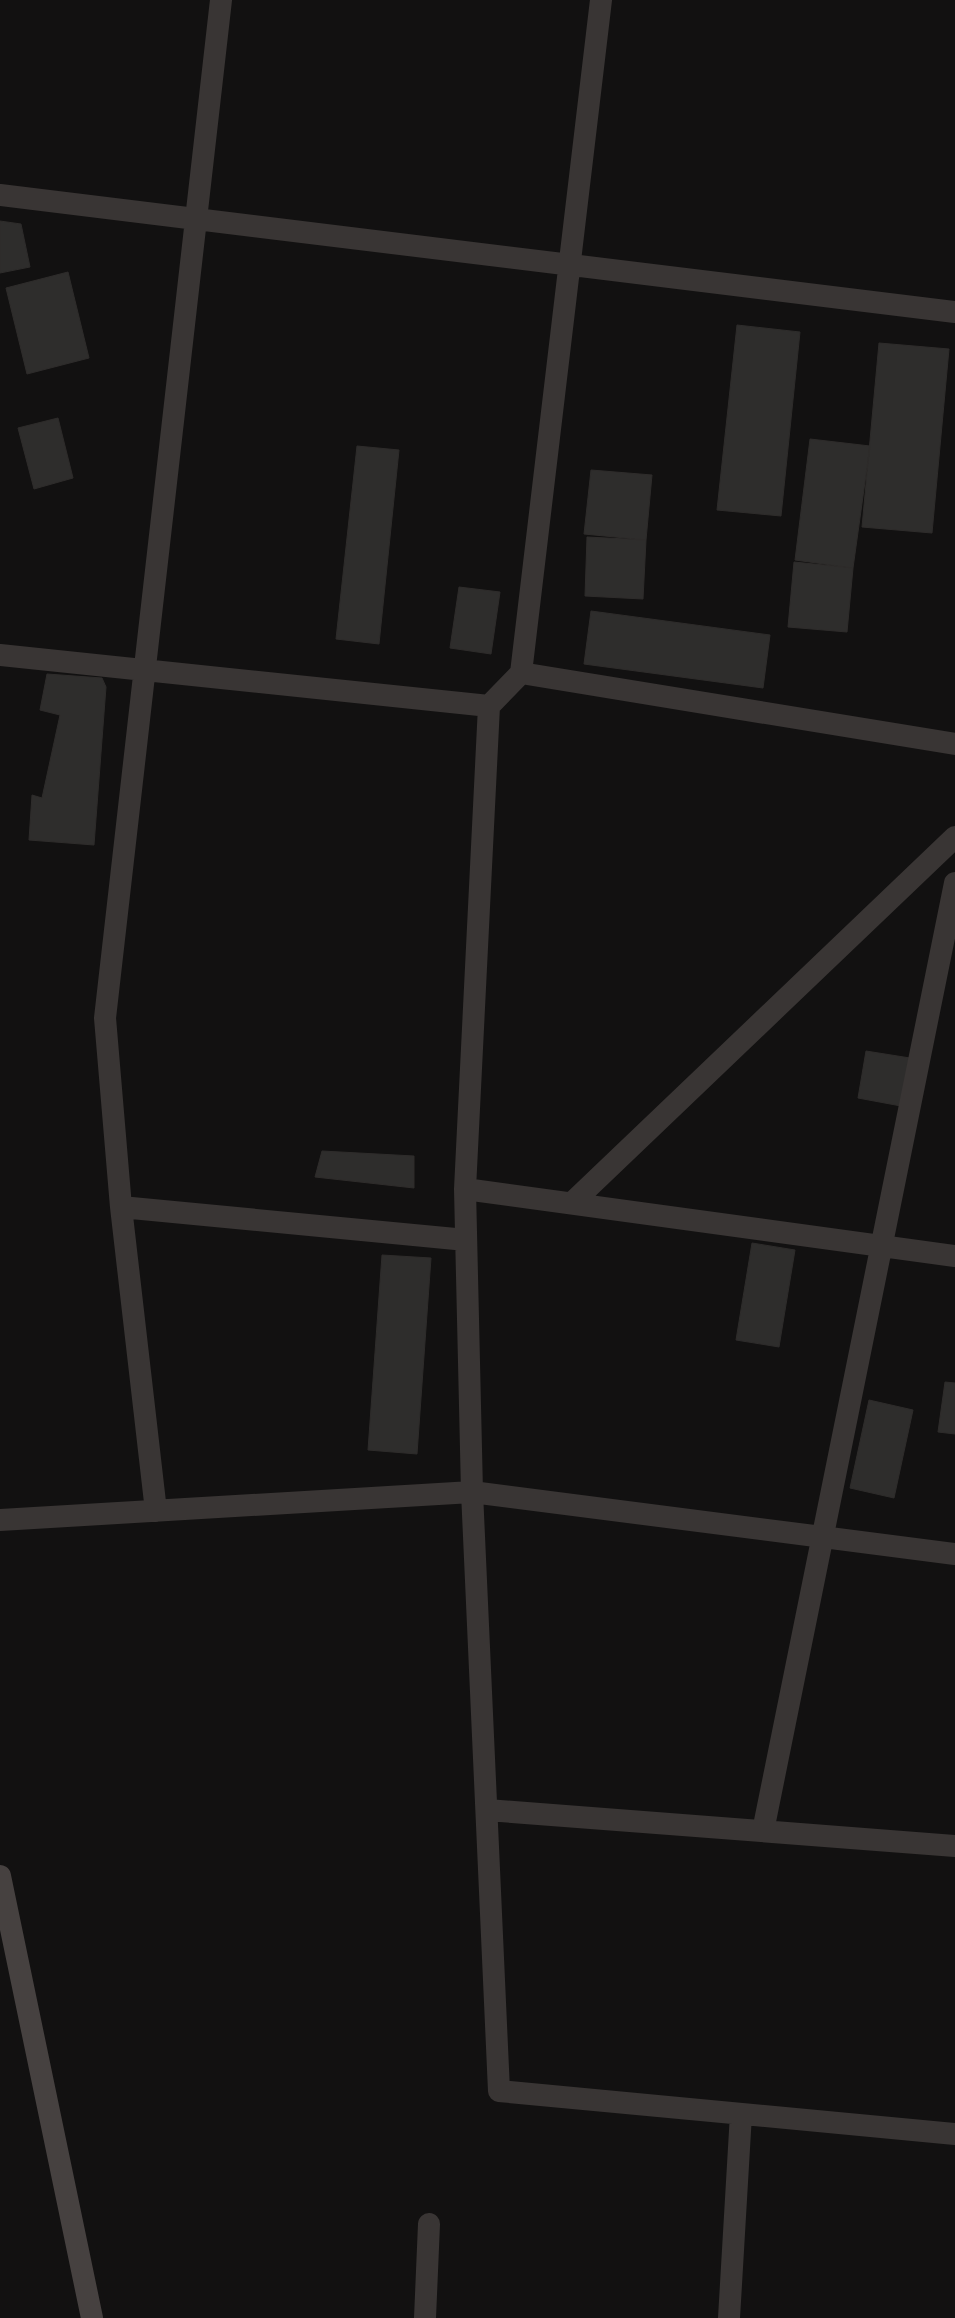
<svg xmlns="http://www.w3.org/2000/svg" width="955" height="2318" font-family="Montserrat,sans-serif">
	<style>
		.building { fill: #2e2d2c; stroke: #2e2c2b }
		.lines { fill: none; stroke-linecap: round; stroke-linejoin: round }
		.minor { stroke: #393534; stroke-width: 22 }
		.secondary { stroke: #464140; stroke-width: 22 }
	</style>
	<rect width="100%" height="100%" fill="#121111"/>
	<path class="building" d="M0,221l21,3 9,43 -30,6z
		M68,272l21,86 -62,16 -21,-86z
		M737,325l63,7 -19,184 -64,-6z
		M879,343l70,6 -17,184 -70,-6z
		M58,418l15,60 -39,11 -16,-61z
		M810,439l60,7 -17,122 -58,-8z
		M357,446l42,4 -20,194 -43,-5z
		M591,470l61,5 -6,65 -62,-6z
		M587,537l59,3 -3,59 -58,-3z
		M794,562l59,6 -6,64 -59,-5z
		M459,587l41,5 -9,62 -41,-6z
		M591,611l179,24 -7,53 -179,-24z
		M47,674l55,4 4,9 -12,158 -65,-5 3,-45 10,3 18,-83 -20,-5z
		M866,1051l44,7 -9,48 -43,-8z
		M322,1151l92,5v32l-99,-11z
		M752,1243l43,7 -16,97 -43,-7z
		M382,1255l49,3 -14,196 -49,-4z
		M945,1382l10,1v51l-17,-2z
		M869,1400l44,10 -19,88 -44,-10z"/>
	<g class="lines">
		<path class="minor" d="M0,195l955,117
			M0,655l489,51 -24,483 7,303 27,599 456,43
			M521,673l80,-673
			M489,706l32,-33 434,71
			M465,1189l490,67
			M572,1203l383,-366
			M121,1207l345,33
			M156,1511l-35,-304 -16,-189 116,-1018
			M0,1520l472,-28 483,62
			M487,1810l468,36
			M763,1831l192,-948
			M425,2318l4,-94
			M729,2318l12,-204"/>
		<path class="secondary" d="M0,1876l92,442"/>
	</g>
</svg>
